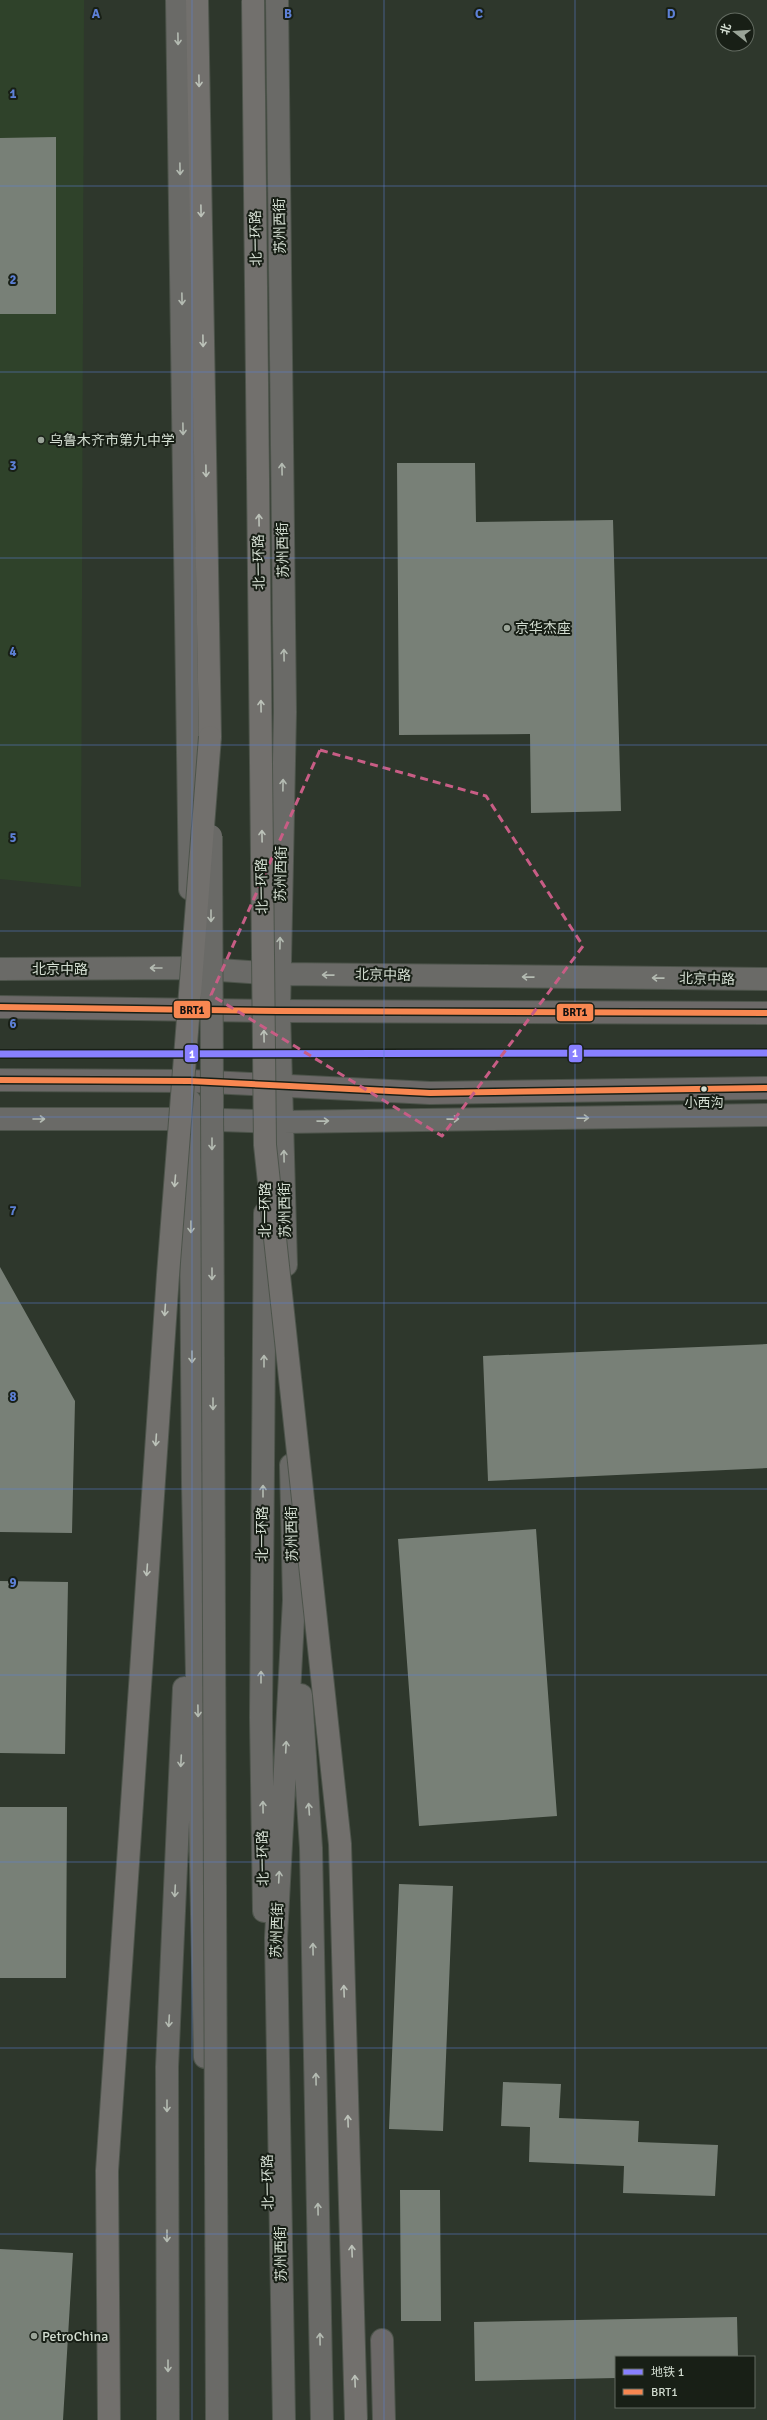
<svg xmlns="http://www.w3.org/2000/svg" width="767" height="2420" font-family="Signika,'Noto Sans SC',sans-serif">
	<style>
		.built { fill: #2f422a }
		.building { fill: #788077 }
		.lines { fill: none; stroke-linecap: round; stroke-linejoin: round }
		.minor-casing { stroke: #4d544b; stroke-width: 24 }
		.major-casing { stroke: #4d544b; stroke-width: 24 }
		.highway-casing { stroke: #4d544b; stroke-width: 24 }
		.minor { stroke: #6c6968; stroke-width: 22 }
		.major { stroke: #6a6a67; stroke-width: 22 }
		.highway { stroke: #72706d; stroke-width: 22 }
		.major-bridge-casing { stroke: #4d544b; stroke-width: 24; stroke-linecap: butt }
		.highway-bridge-casing { stroke: #4d544b; stroke-width: 24; stroke-linecap: butt }
		.major-bridge { stroke: #6a6a67; stroke-width: 22 }
		.highway-bridge { stroke: #72706d; stroke-width: 22 }
		.bus-1-casing { stroke: #181f16; stroke-width: 9 }
		.bus-1 { stroke: #f88751; stroke-width: 6 }
		.metro-1-casing { stroke: #181f16; stroke-width: 10 }
		.metro-1 { stroke: #8880ff; stroke-width: 7 }
		.oneway { stroke: #b4bbb2 }
		.oneway2 { stroke: #bcc2b9 }
		.marked { fill: none; stroke: #c85d85; stroke-width: 3; stroke-dasharray: 8 5; stroke-linejoin: round }
		.grid { fill: none; stroke: #5d80d6; stroke-width: 1; stroke-opacity: 0.55 }
		.poi-dot { fill: #9aa498; stroke: #181f16; stroke-width: 1.5 }
		.bus-dot { fill: #d4ded2; stroke: #181f16; stroke-width: 1.5 }
		.labels { text-anchor: middle; dominant-baseline: central; stroke-width: 4; stroke-linejoin: round; paint-order: stroke }
		.bus-label { font-size: 13px; fill: #d4ded2; stroke: #181f16 }
		.street-label { font-size: 14px; fill: #d4ded2; stroke: #181f16 }
		.poi-label { font-size: 14px; fill: #d4ded2; stroke: #181f16; text-anchor: start }
		.grid-label { font-size: 13px; text-anchor: middle; font-weight: bold; fill: #5d80d6; stroke: #181f16; stroke-width: 4; stroke-linejoin: round; paint-order: stroke }
		.line-badge { stroke: #181f16; stroke-width: 1.5 }
		.badge-label { font-size: 11px; text-anchor: middle; font-weight: bold; fill: #fff }
		.pale-badge-label { font-size: 11px; text-anchor: middle; font-weight: bold; fill: #111 }
	</style>
	<rect width="100%" height="100%" fill="#2e372c"/>
	<path class="built" d="M0,0h84l-3,887 -81,-8z"/>
	<path class="building" d="M56,137v177h-56v-176z
		M397,463h78l1,59 137,-2 8,291 -90,2 -1,-79 -131,1z
		M0,1267l75,134 -3,132 -72,-1z
		M767,1344v124l-279,13 -5,-125z
		M536,1529l21,287 -138,10 -21,-287z
		M0,1581l68,1 -3,172 -65,-1z
		M0,1807h67l-1,171h-66z
		M399,1884l54,2 -10,245 -54,-2z
		M503,2082l58,2 -2,34 80,3 -1,21 80,3 -3,51 -92,-3 1,-27 -95,-4 1,-35 -29,-1z
		M400,2190h40l1,131h-40z
		M0,2249l73,4 -10,167h-63z
		M737,2317l1,40h-122v21l-141,3 -1,-59z"/>
	<g class="lines">
		<g class="minor-casing">
			<path id="minor" d="M0,1007l279,4 488,2
				M0,1080l190,1 240,12 337,-5
				M382,2340l2,80"/>
		</g>
		<g class="major-casing">
			<path id="major" d="M177,0l13,889
				M277,0l8,712 -6,299 7,254
				M0,969l191,-1 88,6 488,5
				M190,1101l3,383 12,573
				M0,1119h190l93,3 484,-7
				M301,1695l10,153 11,572
				M264,1911l-3,-194 4,-504
				M168,2420l-1,-353 17,-379
				M284,2420l-8,-482 18,-338 -3,-135"/>
		</g>
		<g class="highway-casing">
			<path id="highway" d="M197,0l13,737"/>
		</g>
		<use href="#minor" class="minor"/>
		<use href="#major" class="major"/>
		<use href="#highway" class="highway"/>
		<g class="major-bridge-casing">
			<path id="major-bridge" d="M211,836l6,1584"/>
		</g>
		<g class="highway-bridge-casing">
			<path id="highway-bridge" d="M253,0l12,1145 75,699 16,576
				M109,2420l-2,-249 61,-896 42,-538"/>
		</g>
		<use href="#major-bridge" class="major-bridge"/>
		<use href="#highway-bridge" class="highway-bridge"/>
		<g class="bus-1-casing">
			<path id="bus-1" d="M0,1007l279,4 488,2
				M0,1080l190,1 240,12 337,-5"/>
		</g>
		<use href="#bus-1" class="bus-1"/>
		<g class="metro-1-casing">
			<path id="metro-1" d="M0,1054l767,-1"/>
		</g>
		<use href="#metro-1" class="metro-1"/>
	</g>
	<defs><path id="oneway-shaft" d="M-6 0H5M1.5-3L5.5 0L1.5 3" fill="none" stroke-width="1.6" stroke-linecap="round" stroke-linejoin="round"/></defs>
	<g class="oneway">
		<use href="#oneway-shaft" transform="translate(178 39) rotate(89)"/>
		<use href="#oneway-shaft" transform="translate(180 169) rotate(89)"/>
		<use href="#oneway-shaft" transform="translate(182 299) rotate(89)"/>
		<use href="#oneway-shaft" transform="translate(183 429) rotate(89)"/>
		<use href="#oneway-shaft" transform="translate(282 469) rotate(-91)"/>
		<use href="#oneway-shaft" transform="translate(284 655) rotate(-91)"/>
		<use href="#oneway-shaft" transform="translate(283 785) rotate(-89)"/>
		<use href="#oneway-shaft" transform="translate(211 916) rotate(90)"/>
		<use href="#oneway-shaft" transform="translate(280 943) rotate(-89)"/>
		<use href="#oneway-shaft" transform="translate(156 968) rotate(180)"/>
		<use href="#oneway-shaft" transform="translate(328 975) rotate(-179)"/>
		<use href="#oneway-shaft" transform="translate(528 977) rotate(-179)"/>
		<use href="#oneway-shaft" transform="translate(658 978) rotate(-179)"/>
		<use href="#oneway-shaft" transform="translate(583 1118) rotate(-1)"/>
		<use href="#oneway-shaft" transform="translate(39 1119)"/>
		<use href="#oneway-shaft" transform="translate(453 1119) rotate(-1)"/>
		<use href="#oneway-shaft" transform="translate(323 1121) rotate(-1)"/>
		<use href="#oneway-shaft" transform="translate(212 1144) rotate(90)"/>
		<use href="#oneway-shaft" transform="translate(284 1156) rotate(-91)"/>
		<use href="#oneway-shaft" transform="translate(191 1227) rotate(90)"/>
		<use href="#oneway-shaft" transform="translate(212 1274) rotate(90)"/>
		<use href="#oneway-shaft" transform="translate(192 1357) rotate(90)"/>
		<use href="#oneway-shaft" transform="translate(264 1361) rotate(-90)"/>
		<use href="#oneway-shaft" transform="translate(213 1404) rotate(90)"/>
		<use href="#oneway-shaft" transform="translate(263 1491) rotate(-90)"/>
		<use href="#oneway-shaft" transform="translate(261 1677) rotate(-90)"/>
		<use href="#oneway-shaft" transform="translate(198 1711) rotate(89)"/>
		<use href="#oneway-shaft" transform="translate(286 1747) rotate(-87)"/>
		<use href="#oneway-shaft" transform="translate(181 1761) rotate(93)"/>
		<use href="#oneway-shaft" transform="translate(263 1807) rotate(-91)"/>
		<use href="#oneway-shaft" transform="translate(309 1809) rotate(-94)"/>
		<use href="#oneway-shaft" transform="translate(279 1877) rotate(-87)"/>
		<use href="#oneway-shaft" transform="translate(175 1891) rotate(93)"/>
		<use href="#oneway-shaft" transform="translate(313 1949) rotate(-91)"/>
		<use href="#oneway-shaft" transform="translate(169 2021) rotate(93)"/>
		<use href="#oneway-shaft" transform="translate(316 2079) rotate(-91)"/>
		<use href="#oneway-shaft" transform="translate(167 2106) rotate(90)"/>
		<use href="#oneway-shaft" transform="translate(318 2209) rotate(-91)"/>
		<use href="#oneway-shaft" transform="translate(167 2236) rotate(90)"/>
		<use href="#oneway-shaft" transform="translate(320 2339) rotate(-91)"/>
		<use href="#oneway-shaft" transform="translate(168 2366) rotate(90)"/>
	</g>
	<g class="oneway2">
		<use href="#oneway-shaft" transform="translate(199 81) rotate(89)"/>
		<use href="#oneway-shaft" transform="translate(201 211) rotate(89)"/>
		<use href="#oneway-shaft" transform="translate(203 341) rotate(89)"/>
		<use href="#oneway-shaft" transform="translate(206 471) rotate(89)"/>
		<use href="#oneway-shaft" transform="translate(259 520) rotate(-91)"/>
		<use href="#oneway-shaft" transform="translate(261 706) rotate(-91)"/>
		<use href="#oneway-shaft" transform="translate(262 836) rotate(-91)"/>
		<use href="#oneway-shaft" transform="translate(264 1036) rotate(-91)"/>
		<use href="#oneway-shaft" transform="translate(175 1181) rotate(95)"/>
		<use href="#oneway-shaft" transform="translate(165 1310) rotate(94)"/>
		<use href="#oneway-shaft" transform="translate(156 1440) rotate(94)"/>
		<use href="#oneway-shaft" transform="translate(147 1570) rotate(94)"/>
		<use href="#oneway-shaft" transform="translate(344 1991) rotate(-92)"/>
		<use href="#oneway-shaft" transform="translate(348 2121) rotate(-92)"/>
		<use href="#oneway-shaft" transform="translate(352 2251) rotate(-92)"/>
		<use href="#oneway-shaft" transform="translate(355 2381) rotate(-92)"/>
	</g>
	<path class="marked" d="M320,750l166,46 97,150 -141,190 -231,-141z"/>
	<path class="grid" d="M192,0v2420M384,0v2420M575,0v2420M0,186h767M0,372h767M0,558h767M0,745h767M0,931h767M0,1117h767M0,1303h767M0,1489h767M0,1675h767M0,1862h767M0,2048h767M0,2234h767"/>
	<g class="poi-dot">
		<circle cx="41" cy="440" r="4"/>
		<circle cx="507" cy="628" r="4"/>
		<circle cx="34" cy="2336" r="4"/>
	</g>
	<circle class="bus-dot" cx="704" cy="1089" r="3.5"/>
	<g class="labels">
		<g class="bus-label">
			<text x="704" y="1103">小西沟</text>
		</g>
		<g class="street-label">
			<text transform="translate(280 226) rotate(-91)">苏州西街</text>
			<text transform="translate(256 238) rotate(-91)">北一环路</text>
			<text transform="translate(283 550) rotate(-91)">苏州西街</text>
			<text transform="translate(259 562) rotate(-91)">北一环路</text>
			<text transform="translate(281 874) rotate(-89)">苏州西街</text>
			<text transform="translate(262 886) rotate(-91)">北一环路</text>
			<text x="60" y="969">北京中路</text>
			<text transform="translate(383 975) rotate(1)">北京中路</text>
			<text transform="translate(707 979) rotate(1)">北京中路</text>
			<text transform="translate(265 1210) rotate(-90)">北一环路</text>
			<text transform="translate(285 1210) rotate(-91)">苏州西街</text>
			<text transform="translate(262 1534) rotate(-90)">北一环路</text>
			<text transform="translate(292 1534) rotate(-91)">苏州西街</text>
			<text transform="translate(263 1858) rotate(-91)">北一环路</text>
			<text transform="translate(277 1930) rotate(-88)">苏州西街</text>
			<text transform="translate(268 2182) rotate(-91)">北一环路</text>
			<text transform="translate(281 2254) rotate(-91)">苏州西街</text>
		</g>
		<g class="poi-label">
			<text x="49" y="440">乌鲁木齐市第九中学</text>
			<text x="515" y="628">京华杰座</text>
			<text x="42" y="2336">PetroChina</text>
		</g>
	</g>
	<g class="grid-label">
		<text x="96" y="18">A</text>
		<text x="288" y="18">B</text>
		<text x="479" y="18">C</text>
		<text x="671" y="18">D</text>
		<text x="13" y="98">1</text>
		<text x="13" y="284">2</text>
		<text x="13" y="470">3</text>
		<text x="13" y="656">4</text>
		<text x="13" y="842">5</text>
		<text x="13" y="1028">6</text>
		<text x="13" y="1215">7</text>
		<text x="13" y="1401">8</text>
		<text x="13" y="1587">9</text>
	</g>
	<g class="line-badge">
		<rect x="173" y="1000" width="38" height="19" rx="4" fill="#f88751"/>
		<rect x="556" y="1003" width="38" height="19" rx="4" fill="#f88751"/>
		<rect x="568" y="1044" width="15" height="19" rx="4" fill="#8880ff"/>
		<rect x="184" y="1044" width="15" height="19" rx="4" fill="#8880ff"/>
	</g>
	<g class="badge-label">
		<text x="575" y="1057">1</text>
		<text x="192" y="1058">1</text>
	</g>
	<g class="pale-badge-label">
		<text x="192" y="1014">BRT1</text>
		<text x="575" y="1016">BRT1</text>
	</g>
	<rect x="615" y="2356" width="140" height="52" fill="#181f16" stroke="#636b61"/>
	<rect x="623" y="2369" width="20" height="6" fill="#8880ff" stroke="#636b61"/>
	<text x="651" y="2376" font-size="12" fill="#d4ded2">地铁 1</text>
	<rect x="623" y="2389" width="20" height="6" fill="#f88751" stroke="#636b61"/>
	<text x="651" y="2396" font-size="12" fill="#d4ded2">BRT1</text>
	<g transform="translate(735 32) rotate(287)"><circle r="19" fill="#181f16" stroke="#636b61"/>
	<path d="M0-3L7 15L0 10L-7 15Z" fill="#9aa498"/>
	<text y="-6" font-size="11" font-weight="bold" text-anchor="middle" fill="#d4ded2">北</text>
	</g>
</svg>
